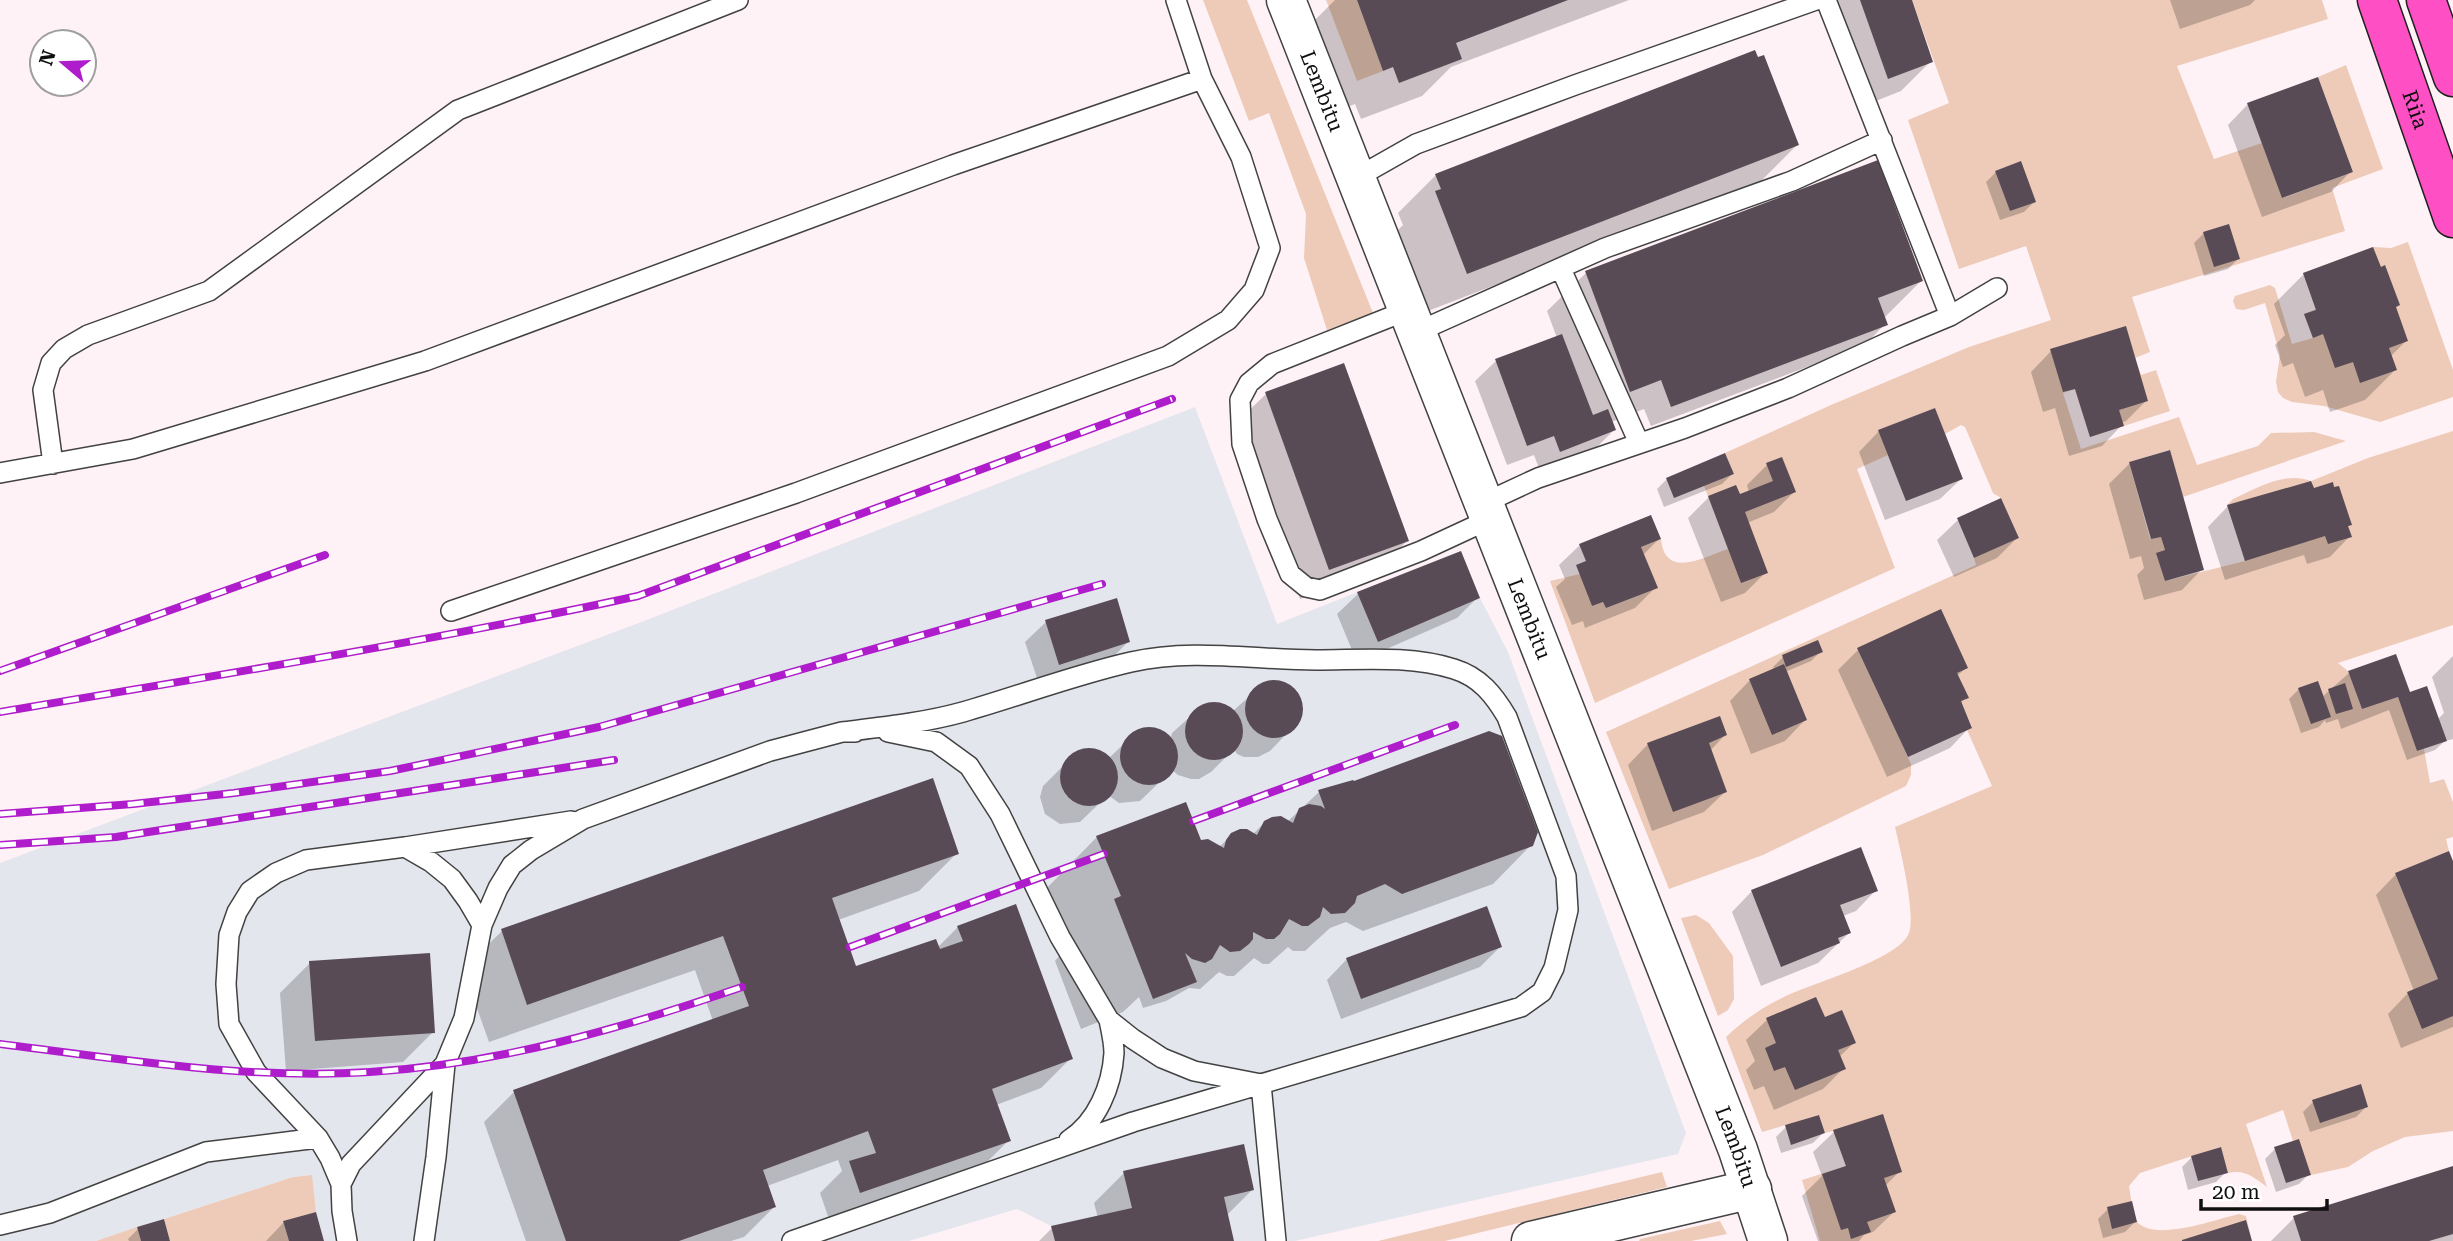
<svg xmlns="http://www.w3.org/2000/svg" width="2453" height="1241" font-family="'Roboto Serif',serif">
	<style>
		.industrial { fill: #e4e6ee }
		.green { fill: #edcbb8; fill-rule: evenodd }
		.shadow { fill: #0003 }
		.building { fill: #594b55 }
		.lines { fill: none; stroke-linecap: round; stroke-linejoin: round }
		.lane-casing { stroke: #424242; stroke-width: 22 }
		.street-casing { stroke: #424242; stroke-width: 41 }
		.highway-casing { stroke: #202020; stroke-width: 41 }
		.lane { stroke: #fff; stroke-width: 19 }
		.street { stroke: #fff; stroke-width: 38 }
		.highway { stroke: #fe50c4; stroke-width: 38 }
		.rail-casing { stroke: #ae1ccb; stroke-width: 8 }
		.rail { stroke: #fff; stroke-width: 5; stroke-dasharray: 16; stroke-linecap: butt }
		.labels { text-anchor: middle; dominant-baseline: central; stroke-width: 7; stroke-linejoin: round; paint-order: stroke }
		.street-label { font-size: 21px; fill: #0f0f0f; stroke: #fff }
	</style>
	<rect width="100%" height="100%" fill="#fff2f6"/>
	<path class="industrial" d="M1195,407l82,217 184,-73 19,47 28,54 178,481 -8,21 -383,87h-240l-4,-15 -34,-17 -108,32h-585l-8,-29 -5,-37 -18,2 -197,64h-96v-378l636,-239z"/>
	<path class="green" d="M1203,0h44l126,313 -46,17 -23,-72 2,-44 -37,-101 -20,8z
		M1326,0h31l26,71 -26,10z
		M1912,0h410l6,19 -151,47 37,93 48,-16 21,55 70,-26 -35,-95 28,-12 37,104 -51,19 13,43 -213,66 18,55 -15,6 6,17 15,-5 14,41 -80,26 -15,-48 -12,4 18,56 98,-32 18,48 61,-19 13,-13 43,-1 32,9 -163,56 -14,-47 -40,12 21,77 11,-2 4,13 -8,3 8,28 80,-20 -18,-56 6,-6c24,-11 52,-28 78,-18l57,-23 85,-27v194l-115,38 10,8 14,38 36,-12 19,54 7,-2 6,34 14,-4 9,23v35l-7,2 3,12 -54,22 43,106 -31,13 46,24v115l-48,6 -32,14 -25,16 -37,8 -18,-34 -10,-31 -37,14 21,63c-13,-10 -23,-18 -39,-14l-8,-26 -80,26 -11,13c2,11 3,27 9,37 20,18 75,-3 101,-9l7,2 6,25h-432l-18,-61 44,-14 -13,-35 -8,2 -6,-18 -57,17 -36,-95c17,-16 35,-29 56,-39 26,-14 117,-38 127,-65 7,-19 -9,-85 -14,-106l97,-41 -25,-56 5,-3 -11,-26 7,-3 -110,-49 53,115v11l-5,11 -143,69 -94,34 -63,-157 370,-167 -2,-7 45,-20 -18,-40 -8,-5 -28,-66 -4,-2 -16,9 -10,-26 -56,22 9,25 -31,14 38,99 -300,135 -45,-122 30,-7 12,32 11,-4 3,6 51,-20 -16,-41 20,-8c4,41 43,18 67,10l-24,-63 30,-12 -9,-21 106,-48 138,-58 82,-27 -25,-74 -67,23 -51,-149 41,-17zM2020,162l15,40 -25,9 -15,-40z
		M2408,242l45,128v27l-73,25 -56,-16 -32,-4 -9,-4 -5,-6 -2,-10 4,-27 -15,-52 -21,7 -8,-1 -3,-8 2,-5 35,-11 5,3 17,56 21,-6 -9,-24 12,-5 -13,-36 70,-26 18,1z
		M1696,915l13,8 24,33 1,43 -6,11 -10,6 -37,-98z
		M1662,1172l5,15 -222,54h-67z
		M312,1175l4,37 -33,9 6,20h-119l-6,-22 129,-42z
		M1720,1221l7,13 -36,7h-52l1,-2z
		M137,1227l4,14h-45z"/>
	<path class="shadow" d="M1335,0h294l-178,67 -29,29 -61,23 -6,-15 -10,4 -32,-86z
		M1820,0h90l21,61 -30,30 -43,17z
		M2161,0h94l-5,5 -70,24 -10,-29z
		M2248,104l103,67 -20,21 -69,25 -34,-92z
		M1797,145l-38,38 -331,128 -30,-81 5,-5 -5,-12 38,-38z
		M1877,162l44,119 -38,38 2,5 -20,21 -214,81 -7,-17 -33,13 3,8 -20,20 -54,21 -6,-16 -27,10 -32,-84 21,-20 61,-23 -10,-27 39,-38z
		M1996,172l38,30 -10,10 -24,8 -14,-38z
		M2204,233l34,26 -10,10 -24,7 -10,-33z
		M2304,274l91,34 11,33 -16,16 5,13 -30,30 -35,12 -7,-22 -18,7 -12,-34 -10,4 -8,-22 10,-10 -11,-31z
		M2051,351l95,50 -20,20 -5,2 1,2 -20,21 -33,10 -14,-48 -12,4 -12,-40z
		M1266,394l141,147 -30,30 -77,28 -64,-176z
		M1879,431l82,48 -21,20 -55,21 -26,-68z
		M1724,456l8,18 -10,10 -58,23 -7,-18 10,-10z
		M2130,463l72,106 -20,21 -38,10 -7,-25 7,-7 -3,-12 -11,3 -21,-75z
		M1767,465l27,27 -20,20 -27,11 19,49 -21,21 -24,9 -33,-84 21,-21h30l10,-5 -2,-7z
		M2313,490l37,35 -3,2 3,9 -20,21 -23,7 -3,-9 -79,25 -17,-53 20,-21z
		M2000,500l17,38 -20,20 -43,19 -17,-37 21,-20z
		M1659,539l-16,16 13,32 -21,21 -50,20 -2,-7 -11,4 -16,-38 9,-8 -6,-14 21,-20z
		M1358,594l120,3 -21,21 -100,44 -20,-48z
		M1115,600l13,42 -20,20 -69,22 -14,-42 21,-20z
		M1858,650l108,18 -9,8 9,21 -6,7 10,23 -20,21 -63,29 -49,-107z
		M1821,651l-10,10 -26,11 20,48 -20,21 -34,13 -21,-53 20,-21 24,-10 -1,-3 10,-10z
		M2453,656v83l-8,2 -10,9 -28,10 -18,-50 -48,19 -3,-10 -12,4 -1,-3 -6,7 -18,6 -12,-34 10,-10 23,8 27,-24 59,19 30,27 6,-6 -12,-36z
		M1273,682l8,1 14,10 6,16 -5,15 -26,27 -12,6h-14l-7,-3 -3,-5 -23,23 -12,7h-8l-13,-4 -6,-5 -32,31 -21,2 -11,-8 -28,27 -20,2 -15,-10 -5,-17 3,-11 34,-34 20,-1 11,8 29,-28 11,-3 15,5 7,7 2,-7 30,-27 11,-3 16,5 4,3 29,-26z
		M1725,735l-15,16 15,41 -21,20 -52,19 -24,-66 20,-21z
		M932,780l25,73 -38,38 -81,29 17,49 82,-21 21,-21 113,131 -30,30 -45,17 13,35 -30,30 -149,52 -10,-29 22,-22 -4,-11 -71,26 7,21 -30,30 -13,4h-205l-42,-119 30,-30 199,-71 -18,-51 -206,72 -26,-73 39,-38z
		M1319,792l212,53 -38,39 -130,47 -17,-9 -16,6 -25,23h-12l-5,-4 -19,17h-6l-9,-6 -20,18h-7l-8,-4 -19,17 -11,-1 -23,13 -23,7 -4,-11 -16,15 -42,17 -26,-68 5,-6 -23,-57 60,-61 103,5 19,5 13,-12 21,-1 12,-12h22z
		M2453,866v161l-52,21 -13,-34 20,-21 6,-2 -38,-96 20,-21z
		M1876,890l-20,21 -13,5 6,17 -31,30 -57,23 -29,-74 20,-21z
		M1500,947l-20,20 -139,52 -14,-39 20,-21z
		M310,963l123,69 -30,30 -117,9 -6,-78z
		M1815,999l9,21 30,23 -15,14 5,11 -21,21 -49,21 -10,-24 -10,4 -8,-20 9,-9 -9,-21 21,-20z
		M2313,1102l53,5 -10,10 -46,15 -7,-20z
		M1786,1127l37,6 -10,10 -32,10 -5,-16z
		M1834,1132l66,39 -15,15 9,26 -21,20 -9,3 -5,6h-41l-16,-45 20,-20 -9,-24z
		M2275,1149l34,25 -10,10 -23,8 -11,-33z
		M2192,1157l34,15 -10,10 -28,8 -6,-23z
		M2453,1168v73h-182l23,-23z
		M1124,1173l128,17 -26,26 6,25h-193l13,-13 46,-10 -4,-15z
		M2108,1209l27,13 -10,10 -22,6 -5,-19z
		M284,1222l38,19h-56z
		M138,1229l30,12h-39l-1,-2z"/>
	<path class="building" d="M1357,0h211l-112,43 6,16 -63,24 -6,-16 -10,4z
		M1860,0h52l21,62 -45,17z
		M1755,50l3,7 6,-2 35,90 -332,129 -32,-83 6,-2 -6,-15z
		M2318,77l35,95 -71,26 -35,-95z
		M1878,160l45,121 -45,17 10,27 -217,82 -10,-27 -31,12 -45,-121z
		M2021,161l15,41 -26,9 -15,-40z
		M2229,224l11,35 -26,8 -11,-35z
		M2373,247l8,20 4,-2 15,40 -4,2 12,34 -19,7 8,22 -37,13 -7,-21 -18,6 -12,-34 -10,4 -9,-24 12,-4 -13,-37z
		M2126,326l22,75 -29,9 5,16 -34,11 -15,-48 -12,3 -13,-43z
		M1562,334l31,81 15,-6 8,21 -56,22 -6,-16 -27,10 -32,-87z
		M1344,363l65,178 -80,29 -64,-178z
		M1935,408l28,71 -57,22 -28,-71z
		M2170,450l34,120 -39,11 -9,-28 9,-3 -4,-13 -10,2 -22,-77z
		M1725,453l9,21 -60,24 -8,-20z
		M1782,457l14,35 -51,20 23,61 -27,10 -33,-87 28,-11 4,9 33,-13 -7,-18z
		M2311,481l3,7 19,-6 1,5 5,-1 13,39 -4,1 4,11 -24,7 -3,-8 -80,25 -18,-56z
		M2001,498l18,40 -45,20 -17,-40z
		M1651,515l10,24 -20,8 17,41 -52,20 -3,-6 -11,4 -16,-41 10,-4 -7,-17z
		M1461,551l19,47 -102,44 -21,-50z
		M1117,598l13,44 -71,23 -14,-45z
		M1941,609l27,59 -11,5 12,25 -8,3 11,27 -64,29 -51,-109z
		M1818,640l5,12 -37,15 -4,-12z
		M2396,654l14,38 17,-6 20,55 -30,10 -19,-54 -36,12 -14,-38z
		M1784,664l23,56 -35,15 -23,-56z
		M1245 709a29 29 0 1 1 58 0a29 29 0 1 1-58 0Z
		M2318,681l13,36 -20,7 -13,-36z
		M2345,683l8,26 -17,5 -8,-25z
		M1185 731a29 29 0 1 1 58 0a29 29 0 1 1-58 0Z
		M1720,716l7,19 -18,8 18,49 -54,20 -26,-69z
		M1120 756a29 29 0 1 1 58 0a29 29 0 1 1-58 0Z
		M1489,731l13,5 36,96 -5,14 -131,48 -17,-10 -28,12 -2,7 -10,10 -14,1 -8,-7 -3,10 -12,9h-6l-13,-7 -9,15 -6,5h-8l-13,-7v7l-4,5 -9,7 -10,1 -10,-7 -8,14 -7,4 -13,-4 -7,-6 12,29 -44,17 -39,-100 7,-3 -25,-60 90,-34 15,38 7,-1 16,9 2,-8 5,-7 9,-4h7l10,6 7,-14 8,-4 9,-1 12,7 6,-15 10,-4 12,2 4,3 -7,-19 35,-10 1,1z
		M1060 777a29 29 0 1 1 58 0a29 29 0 1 1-58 0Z
		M933,778l26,76 -127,44 24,68 80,-27 4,10 23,-8 -6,-15 59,-22 57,155 -81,30 19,52 -151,52 -11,-32 27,-8 -8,-22 -105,39 13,37 -97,34h-113l-53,-151 236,-84 -26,-70 -196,69 -26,-76z
		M1861,847l17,44 -38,14 11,28 -13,5 2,5 -59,24 -30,-77z
		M2449,851l4,10v155l-31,13 -15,-37 31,-13 -43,-106z
		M1487,906l15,41 -141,52 -15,-41z
		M430,953l5,80 -120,8 -6,-80z
		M1816,997l9,20 17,-7 14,33 -18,7 8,19 -51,21 -10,-23 -11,4 -9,-23 11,-5 -10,-25z
		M2361,1084l7,23 -48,16 -8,-23z
		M1883,1114l19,58 -18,6 12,34 -29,10 4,10 -20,7 -3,-11 -7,2 -19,-56 24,-8 -13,-36z
		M1819,1115l6,18 -34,12 -6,-20z
		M2299,1139l12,36 -25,8 -12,-36z
		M1244,1144l10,46 -30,7 10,44h-179l-4,-15 81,-18 -9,-37z
		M2221,1147l7,26 -30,8 -7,-25z
		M2453,1166v68l-24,7h-128l-8,-25z
		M2132,1201l5,21 -25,7 -5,-22z
		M316,1212l8,29h-35l-6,-20z
		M164,1219l6,22h-29l-4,-14z
		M2246,1220l6,21h-70v-1z"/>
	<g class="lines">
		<g class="lane-casing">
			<path id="lane" d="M1826,0l124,316
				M1356,178l60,-34 159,-59 241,-85
				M1561,269l78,174
				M1408,310l-136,54 -23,19 -9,17 2,44 25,75 23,55 16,13 14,3 101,-39 69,-32
				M1417,332l188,-84 187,-67 90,-41
				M53,464l-10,-74 8,-27 13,-14 24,-14 121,-44 249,-181 280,-110
				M0,473l133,-24 292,-88 528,-196 249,-86 -26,-79
				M1484,503l54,-25 147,-50 103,-40 114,-52 48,-20 47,-28
				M451,611l345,-118 372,-137 60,-36 26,-30 16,-42 -29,-91 -39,-78
				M888,732l48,10 33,24 31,48 60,123 49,83 24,19 29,19 32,13 67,13 15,157
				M405,847l166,-26
				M1069,1140c28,-18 43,-54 45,-87 0,-11 -3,-23 -5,-33
				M341,1184l-11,-26 -12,-20 -62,-66 -27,-48 -3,-40 3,-49 8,-23 13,-21 26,-18 30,-13 99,-13 26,15 21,17 16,22 14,24
				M0,1225l50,-12 156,-61 112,-14
				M347,1241l-5,-30 -1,-27 10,-20 94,-100 19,-46 18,-93 16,-37 14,-23 19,-15 52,-31 187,-68 72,-19h13
				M424,1241l12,-84 9,-93
				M792,1241l341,-119 388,-115 21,-15 12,-24 14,-58 -2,-34 -59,-159c-13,-22 -27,-40 -53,-48 -45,-14 -92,-9 -138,-9 -63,0 -122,-12 -185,2 -57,13 -112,34 -168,50 -40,11 -80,15 -121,20"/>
		</g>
		<g class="street-casing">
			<g id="street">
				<path id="s1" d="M1286,0l452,1150 30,91"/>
				<path d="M1531,1241l221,-52"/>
			</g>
		</g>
		<g class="highway-casing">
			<g id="highway">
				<path id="s2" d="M2377,0l76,218"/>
				<path d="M2426,0l27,77"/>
			</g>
		</g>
		<use href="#lane" class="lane"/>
		<use href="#street" class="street"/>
		<use href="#highway" class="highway"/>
		<g class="rail-casing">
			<path id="rail" d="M0,671l325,-116
				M0,712c213,-36 427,-70 638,-116l534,-197
				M0,814l133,-10 101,-11 156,-22 209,-44 503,-143
				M1193,821l262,-96
				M0,845l116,-8 498,-77
				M850,947l254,-93
				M0,1044c122,15 246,36 370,28 129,-8 250,-43 372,-85"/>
		</g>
		<use href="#rail" class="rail"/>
	</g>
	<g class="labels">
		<g class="street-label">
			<text stroke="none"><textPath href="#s1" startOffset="98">Lembitu</textPath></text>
			<text stroke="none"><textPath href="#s2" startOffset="116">Riia</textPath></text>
			<text stroke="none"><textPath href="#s1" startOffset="665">Lembitu</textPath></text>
			<text stroke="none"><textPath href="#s1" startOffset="1232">Lembitu</textPath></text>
		</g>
	</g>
	<g transform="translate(63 63) rotate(289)"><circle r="33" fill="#ffffff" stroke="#9f9f9f" stroke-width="2"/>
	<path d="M0-5L12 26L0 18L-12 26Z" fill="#ae1ccb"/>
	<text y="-10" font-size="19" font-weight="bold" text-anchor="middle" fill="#0f0f0f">N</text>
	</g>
	<path d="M2201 1199v10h126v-10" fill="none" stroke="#0f0f0f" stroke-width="3.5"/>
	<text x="2212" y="1199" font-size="21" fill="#0f0f0f" stroke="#ffffff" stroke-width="5" paint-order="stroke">20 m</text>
</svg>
